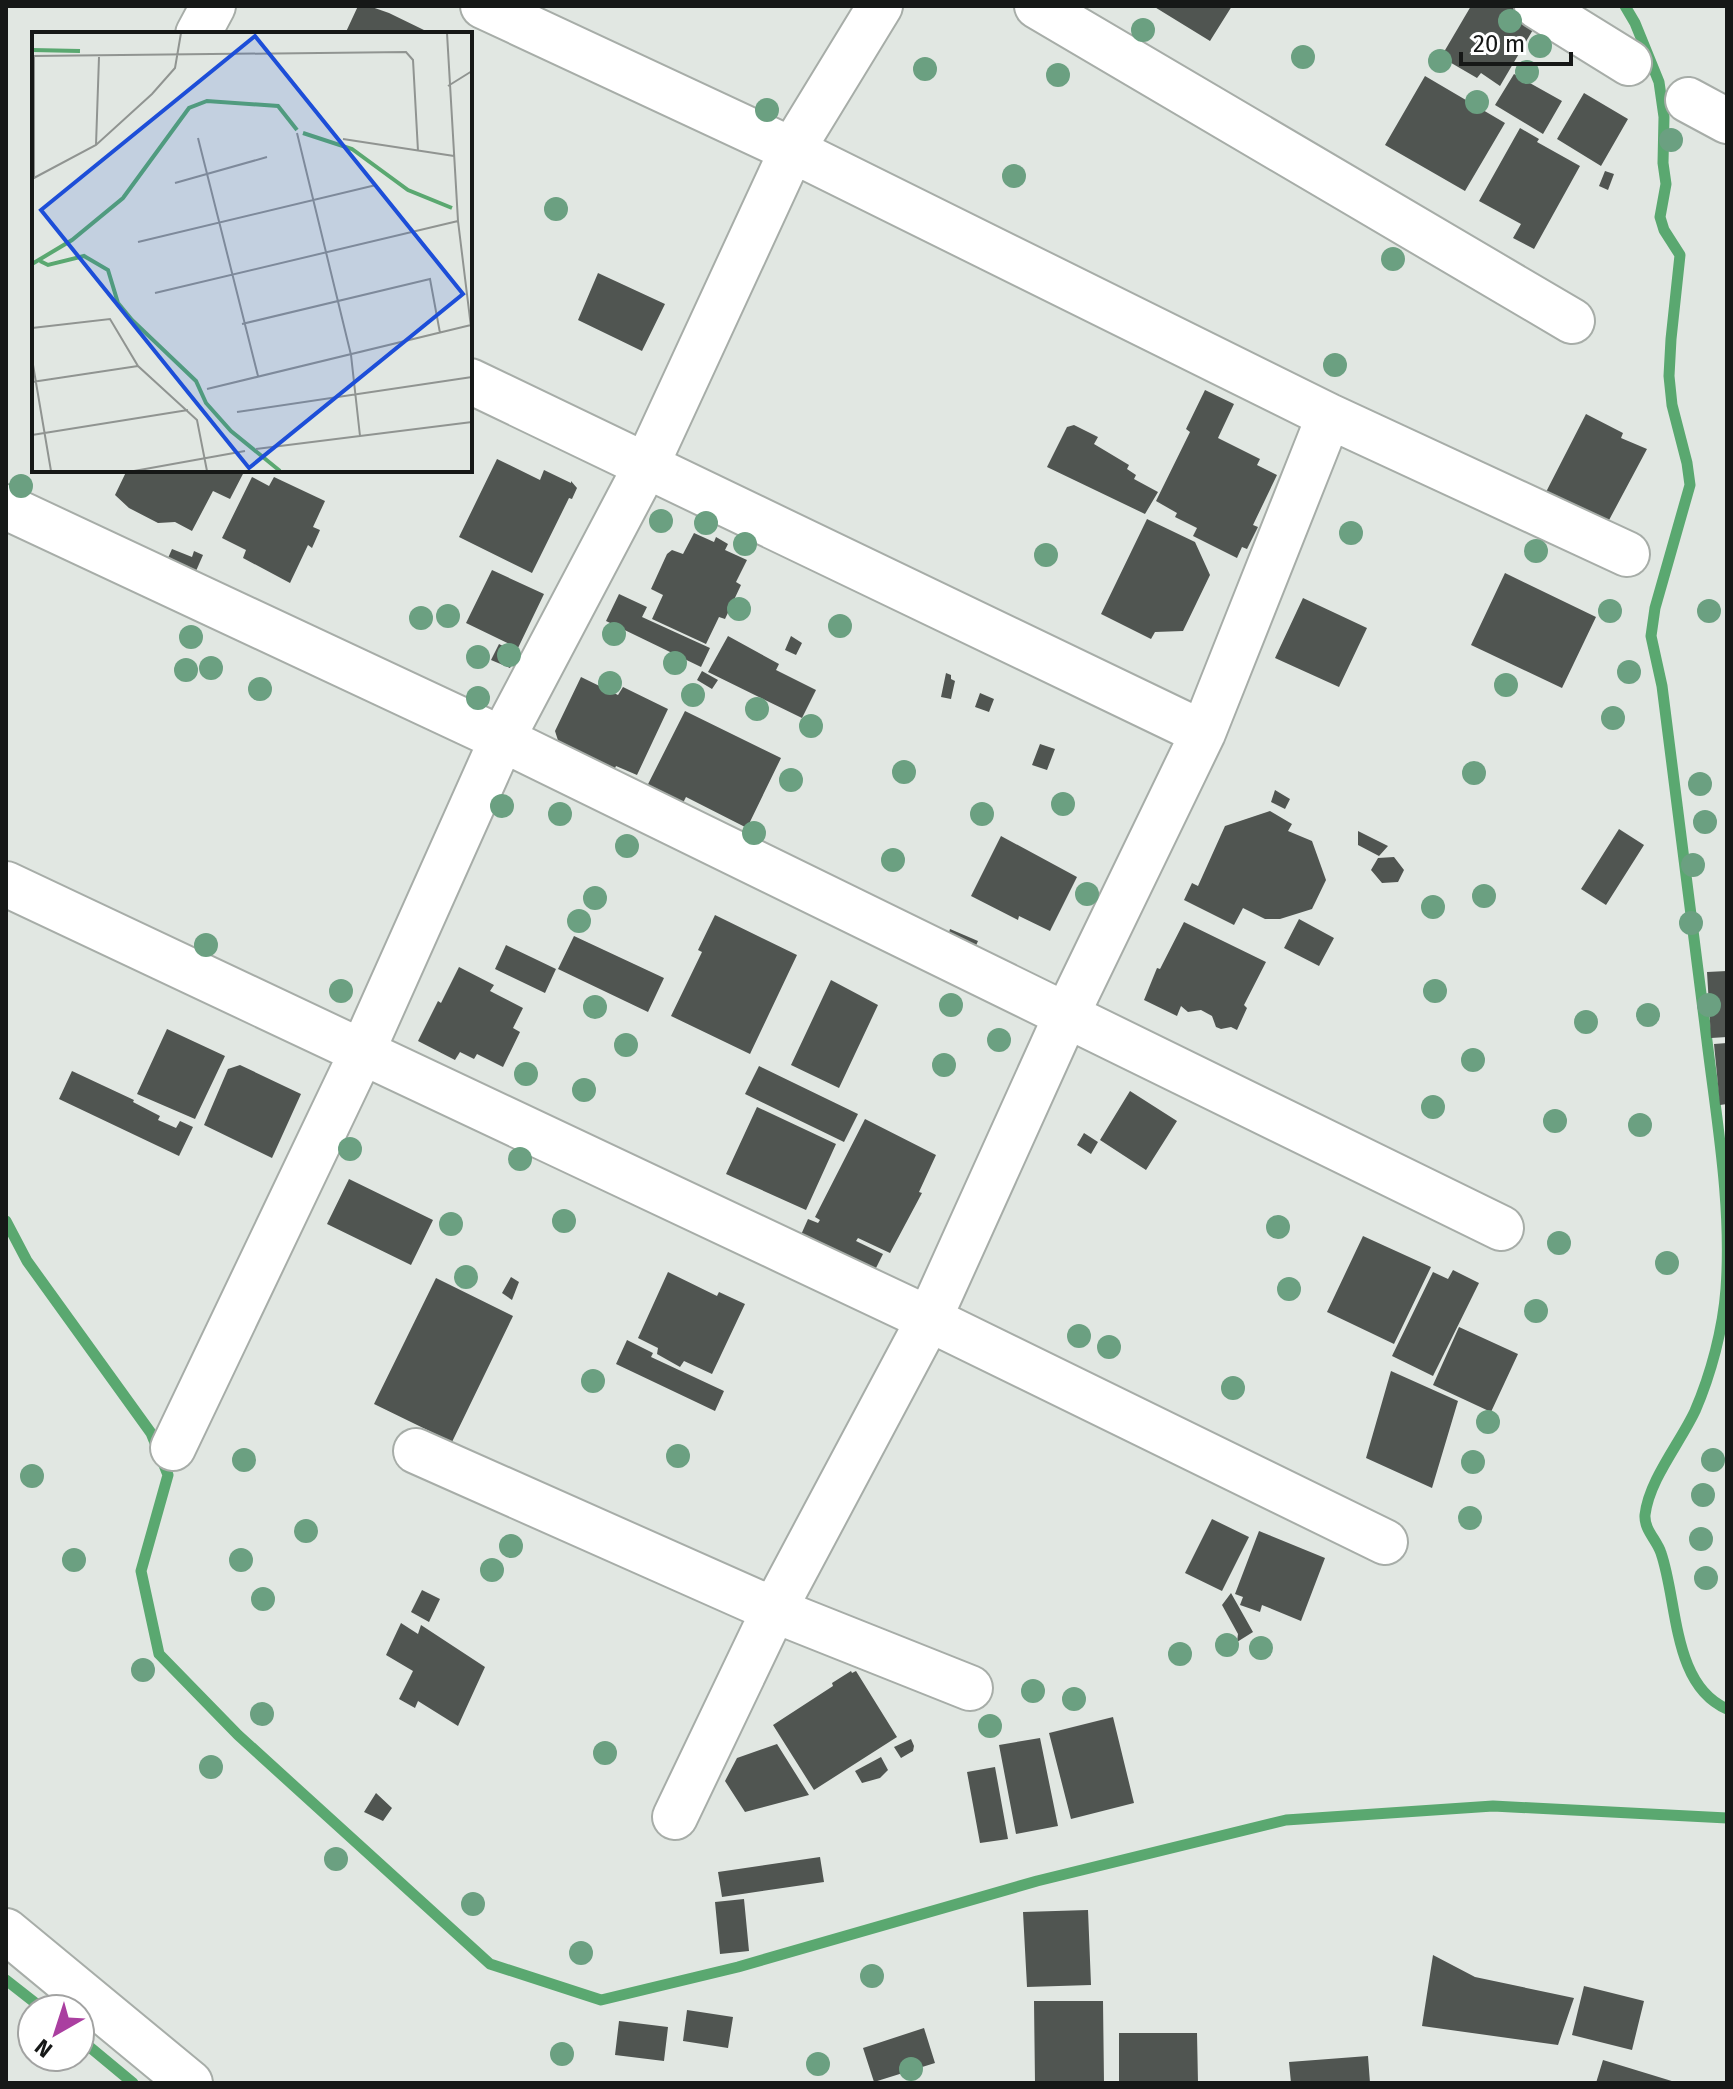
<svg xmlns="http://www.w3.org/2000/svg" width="1733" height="2089" font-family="'Fira Sans',sans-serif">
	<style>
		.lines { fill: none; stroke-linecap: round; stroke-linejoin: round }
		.stream { stroke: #5aa870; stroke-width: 11 }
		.building { fill: #505551 }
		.minor-casing { stroke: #a7ada8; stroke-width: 48 }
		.minor { stroke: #fff; stroke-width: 44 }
		.tree { fill: #6ba081 }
		.inset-river { fill: none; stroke: #5aa870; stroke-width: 4 }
		.inset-road { fill: none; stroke: #909491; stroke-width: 2 }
		.view { fill: #1d4ed8; fill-opacity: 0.15; stroke: #1d4ed8; stroke-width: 4 }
		.inset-edge { fill: none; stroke: #161817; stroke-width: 4 }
	</style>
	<rect width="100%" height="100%" fill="#e1e7e2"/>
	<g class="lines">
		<path class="stream" d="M1625,6l10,17 24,59 5,35 -1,46 3,21 -6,33 4,13 16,25 -9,84 -2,37 3,29 15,58 3,22 -35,123 -4,28 11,50c15,118 30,237 45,355 10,82 25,165 19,248 -3,40 -15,85 -31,122 -15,32 -46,69 -50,104 -1,15 12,25 16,38 17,49 11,132 66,156
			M6,1221l21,40 124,172 17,42 -27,96 18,83 79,81 252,229 111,36 137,-33 299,-86 249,-61 207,-14 234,12
			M6,1980l37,29
			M80,2039l53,44"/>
	</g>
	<path class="building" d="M358,6h11l20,7 37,18 -1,3h-80z
		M1153,6h79l-22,35z
		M1471,6h43l1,11 19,11 -34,58 -19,-13 -4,5 -36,-21z
		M1514,74l48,27 -19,33 -48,-29z
		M1425,76l80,47 -40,68 -80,-46z
		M1584,93l44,26 -27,47 -44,-27z
		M1520,128l19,11 -2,3 43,24 -46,83 -21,-11 8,-14 -42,-23z
		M1605,171l9,3 -6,16 -9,-4z
		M598,273l67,31 -23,47 -64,-31z
		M1205,390l29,14 -16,34 42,21 -3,6 20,10 -24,50 5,2 -11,22 -5,-2 -5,11 -44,-22 4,-8 -22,-11 2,-4 -21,-12 34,-69 -4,-3z
		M1586,414l37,19 -2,5 26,11 -39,73 -62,-30z
		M1074,425l24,12 -4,7 35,21 -2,4 9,6 -2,4 24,13 -13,22 -98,-47 20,-40z
		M497,459l43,21 4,-10 27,13v-2l6,7 -5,11 -3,-1 -37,75 -73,-36z
		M127,470h118l-15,29 -17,-8 -21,40 -17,-9 -17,1 -29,-15 -14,-13z
		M252,477l17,9 5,-9 51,24 -12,26 7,3 -8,18 -4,-3 -18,38 -47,-25 3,-8 -24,-12z
		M1147,519l48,23 15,33 -27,56 -28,1 -4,7 -50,-25z
		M694,533l20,9 2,-5 12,7 -3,6 22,10 -11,22 5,3 -16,34 -6,-2 -13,27 -54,-25 11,-24 -12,-6 16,-35 5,-4 11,4z
		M172,549l20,8 2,-6 9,4 -7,16 -28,-13z
		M492,570l52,24 -26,54 -52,-25z
		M1505,573l91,44 -34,71 -91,-43z
		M619,594l28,13 -5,10 68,31 -9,19 -95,-46z
		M1303,598l64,30 -28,59 -64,-29z
		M728,636l51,28 -3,6 40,20 -14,28 -94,-46z
		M791,636l11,7 -6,12 -11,-5z
		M499,644l12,6 -1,3 6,3 -6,12 -19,-8z
		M702,671l16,9 -6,9 -15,-9z
		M946,673l5,2v4l4,2 -4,18 -10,-2z
		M581,677l37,18 5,-8 45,22 -31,66 -21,-9 -4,9 -50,-22 -7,-22z
		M980,693l14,6 -5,13 -14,-5z
		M685,711l96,47 -34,70 -61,-31 -9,18 -36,-17z
		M1040,744l15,5 -8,21 -15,-5z
		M1275,790l15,9 -5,10 -14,-7z
		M1270,811l22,13 -4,7 24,10 14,39 -14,29 -32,10h-15l-22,-11 -9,17 -50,-25 8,-17 6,3 27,-60z
		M1619,829l25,16 -38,60 -25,-16z
		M1358,831l30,15 -9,10 -21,-11z
		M1001,836l76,41 -27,54 -31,-15 -1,4 -47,-24z
		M1394,857l10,13 -6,12 -16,1 -11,-13 7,-12z
		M715,915l82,40 -47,99 -79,-38 31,-64 -4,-2z
		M1299,919l35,19 -15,28 -35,-18z
		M1184,922l82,40 -22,43 3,3 -10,22 -6,-3 -10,2 -5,-2 -4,-11 -11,-6 -13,2 -7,-6 -4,10 -33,-16 13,-32 3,1z
		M950,929l28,12 -4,9 -27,-11z
		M574,936l90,42 -16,34 -90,-43z
		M506,945l50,24 -11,24 -50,-24z
		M459,967l35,18 -4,6 33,17 -10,20 7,4 -17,35 -26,-13 -3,5 -14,-7 -5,8 -37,-19 20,-40 3,2z
		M1727,971v66l-16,1 -4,-66z
		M831,980l47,25 -39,83 -48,-23z
		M167,1029l58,27 -30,63 -58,-25z
		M1727,1043v61l-7,1 -6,-61z
		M240,1065l61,29 -29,64 -68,-33 24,-56z
		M759,1066l99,48 -14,28 -99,-48z
		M72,1071l62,29 -1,2 27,14 -2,4 18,8 4,-7 13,6 -14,29 -120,-57z
		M1130,1091l47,30 -31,49 -46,-30z
		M757,1107l79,37 -30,66 -80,-36z
		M865,1119l71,36 -17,37 3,1 -32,60 -32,-15 -2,3 27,13 -9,18 -74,-35 8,-18 10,4 2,-3 -5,-3z
		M1084,1133l14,9 -7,12 -14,-9z
		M349,1179l84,41 -22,45 -84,-41z
		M1363,1236l68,31 -37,77 -67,-32z
		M1453,1270l26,13 -46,93 -41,-20 41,-84 15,7z
		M668,1272l49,24 2,-4 26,12 -33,70 -28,-13 -4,6 -23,-13 1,-6 -20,-10z
		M511,1277l8,5 -7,18 -10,-7z
		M436,1278l77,38 -61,126 -78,-38z
		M1459,1327l59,27 -27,58 -58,-27z
		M627,1340l26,13 -2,4 73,34 -9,20 -99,-47z
		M1391,1371l67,30 -26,87 -66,-30z
		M1212,1519l37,18 -27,54 -37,-18z
		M1259,1531l66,27 -24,63 -39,-16 -2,7 -20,-7 3,-8 -8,-3z
		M422,1590l18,9 -11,23 -18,-10z
		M1231,1593l22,39 -16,10 1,-8 -16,-29z
		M401,1623l17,11 3,-9 64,42 -27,59 -40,-25 -3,7 -16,-9 14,-28 -27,-16z
		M851,1671l1,2 4,-2 41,66 -83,53 -41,-65 60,-39 -1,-3z
		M1113,1717l21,86 -63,16 -22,-86z
		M1040,1738l18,88 -42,8 -17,-89z
		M911,1739l3,7 -1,5 -12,7 -7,-11z
		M777,1744l32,51 -64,17 -20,-31 12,-23z
		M881,1757l7,13 -8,8 -18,5 -7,-12z
		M995,1767l13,72 -28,4 -13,-71z
		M376,1793l16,15 -9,13 -19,-9z
		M820,1857l4,25 -102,15 -4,-25z
		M744,1899l5,52 -29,3 -5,-52z
		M1088,1910l3,75 -64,2 -4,-75z
		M1433,1955l42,22 99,21 -16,47 -136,-19z
		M1584,1986l60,15 -12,49 -60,-15z
		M1034,2001h69l1,82h-69z
		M687,2010l46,7 -5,31 -45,-7z
		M619,2021l49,6 -4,34 -49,-6z
		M924,2028l11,35 -61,19 -11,-34z
		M1119,2033h78l1,50h-79z
		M1368,2056l2,27h-79l-2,-21z
		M1603,2060l72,22v1h-79z"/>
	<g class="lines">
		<g class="minor-casing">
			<path id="minor" d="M483,6l309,144 537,266 298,138
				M1037,6l535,315
				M1537,6l92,57
				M198,34l15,-28
				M1688,100l39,21
				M470,381l733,352
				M6,507l496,232 999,489
				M6,884l923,435 456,223
				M173,1448l189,-396 140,-313 144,-273 146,-316 88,-144
				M416,1451l358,159 196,78
				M675,1817l99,-207 155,-291 137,-303 137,-283 126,-317
				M6,1931l184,152"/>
		</g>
		<use href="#minor" class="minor"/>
	</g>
	<g class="tree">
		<circle cx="1510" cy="21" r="12"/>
		<circle cx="1143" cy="30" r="12"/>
		<circle cx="1540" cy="46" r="12"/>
		<circle cx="1303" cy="57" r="12"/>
		<circle cx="1440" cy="61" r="12"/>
		<circle cx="925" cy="69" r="12"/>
		<circle cx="1527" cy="72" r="12"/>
		<circle cx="1058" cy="75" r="12"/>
		<circle cx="1477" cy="102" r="12"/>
		<circle cx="767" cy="110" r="12"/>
		<circle cx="1671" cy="140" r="12"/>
		<circle cx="1014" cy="176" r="12"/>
		<circle cx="556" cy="209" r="12"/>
		<circle cx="1393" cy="259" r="12"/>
		<circle cx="1335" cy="365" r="12"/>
		<circle cx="21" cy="486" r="12"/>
		<circle cx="661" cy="521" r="12"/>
		<circle cx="706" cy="523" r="12"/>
		<circle cx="1351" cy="533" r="12"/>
		<circle cx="745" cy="544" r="12"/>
		<circle cx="1536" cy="551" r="12"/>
		<circle cx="1046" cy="555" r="12"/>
		<circle cx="739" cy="609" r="12"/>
		<circle cx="1610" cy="611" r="12"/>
		<circle cx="1709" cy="611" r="12"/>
		<circle cx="448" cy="616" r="12"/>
		<circle cx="421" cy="618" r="12"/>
		<circle cx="840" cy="626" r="12"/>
		<circle cx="614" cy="634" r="12"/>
		<circle cx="191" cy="637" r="12"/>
		<circle cx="509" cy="655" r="12"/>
		<circle cx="478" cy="657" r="12"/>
		<circle cx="675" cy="663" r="12"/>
		<circle cx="211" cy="668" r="12"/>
		<circle cx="186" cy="670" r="12"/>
		<circle cx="1629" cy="672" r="12"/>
		<circle cx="610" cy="683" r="12"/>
		<circle cx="1506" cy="685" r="12"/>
		<circle cx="260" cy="689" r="12"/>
		<circle cx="693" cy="695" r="12"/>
		<circle cx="478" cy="698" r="12"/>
		<circle cx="757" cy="709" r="12"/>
		<circle cx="1613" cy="718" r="12"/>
		<circle cx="811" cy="726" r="12"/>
		<circle cx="904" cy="772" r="12"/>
		<circle cx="1474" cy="773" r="12"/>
		<circle cx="791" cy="780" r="12"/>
		<circle cx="1700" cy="784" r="12"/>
		<circle cx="1063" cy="804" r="12"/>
		<circle cx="502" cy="806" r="12"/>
		<circle cx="560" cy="814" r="12"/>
		<circle cx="982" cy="814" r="12"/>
		<circle cx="1705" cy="822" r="12"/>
		<circle cx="754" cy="833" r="12"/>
		<circle cx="627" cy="846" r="12"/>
		<circle cx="893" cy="860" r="12"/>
		<circle cx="1693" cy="865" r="12"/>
		<circle cx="1087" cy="894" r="12"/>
		<circle cx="1484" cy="896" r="12"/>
		<circle cx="595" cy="898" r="12"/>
		<circle cx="1433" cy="907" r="12"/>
		<circle cx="579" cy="921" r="12"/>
		<circle cx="1691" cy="923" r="12"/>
		<circle cx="206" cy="945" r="12"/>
		<circle cx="341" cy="991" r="12"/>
		<circle cx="1435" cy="991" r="12"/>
		<circle cx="951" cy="1005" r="12"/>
		<circle cx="1709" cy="1005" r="12"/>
		<circle cx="595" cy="1007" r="12"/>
		<circle cx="1648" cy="1015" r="12"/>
		<circle cx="1586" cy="1022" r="12"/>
		<circle cx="999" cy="1040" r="12"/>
		<circle cx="626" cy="1045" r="12"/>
		<circle cx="1473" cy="1060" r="12"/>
		<circle cx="944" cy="1065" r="12"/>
		<circle cx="526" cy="1074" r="12"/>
		<circle cx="584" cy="1090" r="12"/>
		<circle cx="1433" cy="1107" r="12"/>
		<circle cx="1555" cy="1121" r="12"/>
		<circle cx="1640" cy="1125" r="12"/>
		<circle cx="350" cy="1149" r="12"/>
		<circle cx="520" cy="1159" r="12"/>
		<circle cx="564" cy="1221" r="12"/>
		<circle cx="451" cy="1224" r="12"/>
		<circle cx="1278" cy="1227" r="12"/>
		<circle cx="1559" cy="1243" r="12"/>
		<circle cx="1667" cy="1263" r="12"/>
		<circle cx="466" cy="1277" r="12"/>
		<circle cx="1289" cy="1289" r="12"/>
		<circle cx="1536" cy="1311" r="12"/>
		<circle cx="1079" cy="1336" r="12"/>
		<circle cx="1109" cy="1347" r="12"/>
		<circle cx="593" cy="1381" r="12"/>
		<circle cx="1233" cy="1388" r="12"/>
		<circle cx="1488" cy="1422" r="12"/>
		<circle cx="678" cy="1456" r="12"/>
		<circle cx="244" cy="1460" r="12"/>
		<circle cx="1713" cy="1460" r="12"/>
		<circle cx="1473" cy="1462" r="12"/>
		<circle cx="32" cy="1476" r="12"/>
		<circle cx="1703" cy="1495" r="12"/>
		<circle cx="1470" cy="1518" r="12"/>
		<circle cx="306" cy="1531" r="12"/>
		<circle cx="1701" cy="1539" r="12"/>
		<circle cx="511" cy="1546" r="12"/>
		<circle cx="74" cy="1560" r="12"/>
		<circle cx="241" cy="1560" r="12"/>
		<circle cx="492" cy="1570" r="12"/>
		<circle cx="1706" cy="1578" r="12"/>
		<circle cx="263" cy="1599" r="12"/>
		<circle cx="1227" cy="1645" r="12"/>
		<circle cx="1261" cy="1648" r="12"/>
		<circle cx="1180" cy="1654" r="12"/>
		<circle cx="143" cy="1670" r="12"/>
		<circle cx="1033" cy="1691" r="12"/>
		<circle cx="1074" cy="1699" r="12"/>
		<circle cx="262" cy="1714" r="12"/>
		<circle cx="990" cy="1726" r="12"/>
		<circle cx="605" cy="1753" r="12"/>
		<circle cx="211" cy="1767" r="12"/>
		<circle cx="336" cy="1859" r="12"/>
		<circle cx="473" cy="1904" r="12"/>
		<circle cx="581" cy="1953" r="12"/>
		<circle cx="872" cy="1976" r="12"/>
		<circle cx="562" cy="2054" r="12"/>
		<circle cx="818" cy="2064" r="12"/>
		<circle cx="911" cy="2069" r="12"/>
	</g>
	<g transform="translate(32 32)">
		<rect width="440" height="440" fill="#e1e7e2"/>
		<path class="inset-river" d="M0,18l48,1M271,101l49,16 56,41 44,18M8,229l8,4 36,-9 24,14 10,33 14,17 64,61 10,22 25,28 49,40M0,232l40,-24 51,-42 66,-90 18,-7 71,5 19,24"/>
		<path class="inset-road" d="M415,1l11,188 14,114M0,24l374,-4 7,8 5,91M2,24v123M416,54l24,-15M265,101l54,222 9,81M166,106l60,238M311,107l111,17M64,113l3,-88M0,147l64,-34 56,-51 23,-26 6,-35M143,151l92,-26M106,210l238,-57M123,261l303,-72M210,292l188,-45 10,54M0,296l78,-9 28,47 59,54 10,51M0,327l19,112M0,350l106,-16M175,357l264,-64M205,380l235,-35M0,403l156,-25M224,417l216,-27M102,439l111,-20"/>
		<path class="view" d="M223,4l208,258 -214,174 -208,-258z"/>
		<rect width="440" height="440" class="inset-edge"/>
	</g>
	<rect width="1733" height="2089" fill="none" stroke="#161817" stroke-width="16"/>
	<g transform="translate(56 2033) rotate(219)"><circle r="38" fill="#ffffff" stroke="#a2a3a2" stroke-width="2"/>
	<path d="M0-6L14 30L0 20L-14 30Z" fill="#aa3fa0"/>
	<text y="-12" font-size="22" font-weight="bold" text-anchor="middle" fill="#161817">N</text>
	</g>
	<path d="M1461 52v12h110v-12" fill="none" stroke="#161817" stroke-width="4"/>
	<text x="1473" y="52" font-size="24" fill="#161817" stroke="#ffffff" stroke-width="6" paint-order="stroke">20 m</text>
</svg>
